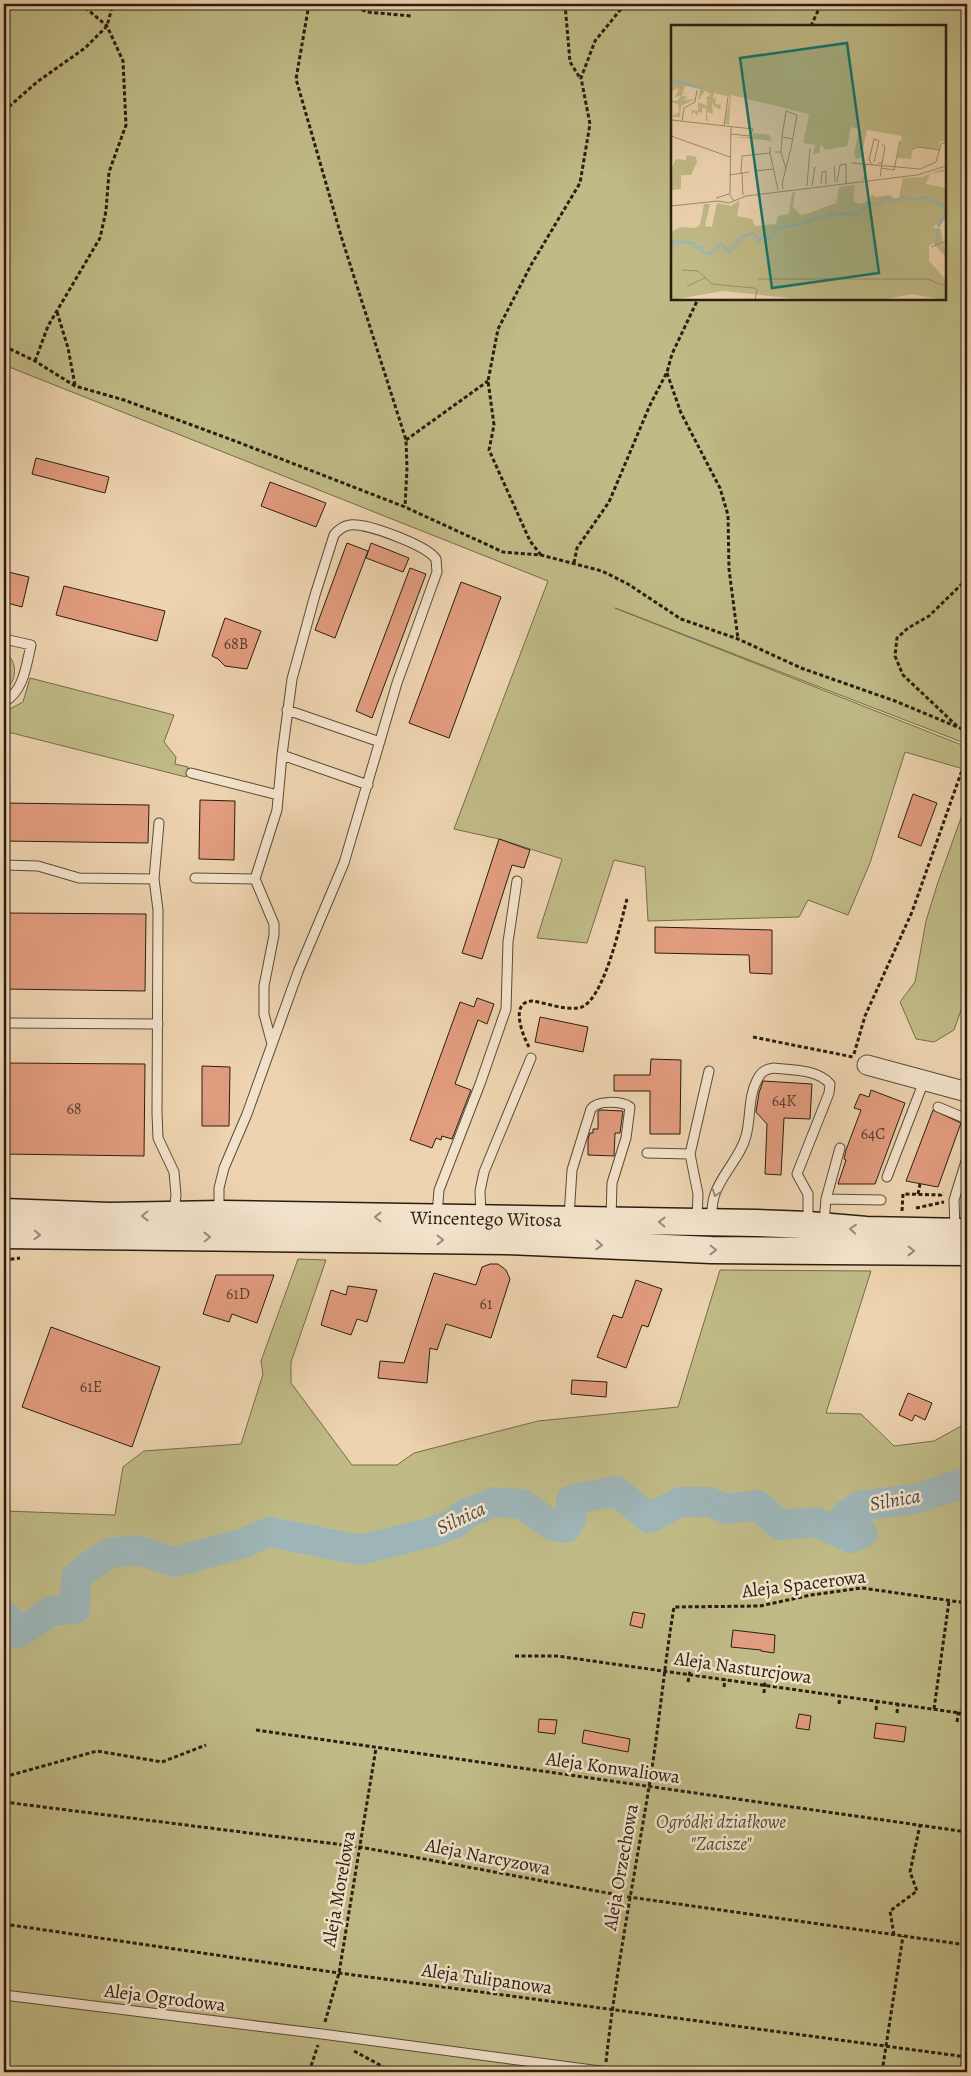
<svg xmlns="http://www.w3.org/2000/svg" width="971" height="2076" font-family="Alegreya,serif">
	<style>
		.green { fill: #bfba86; stroke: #746c4b; fill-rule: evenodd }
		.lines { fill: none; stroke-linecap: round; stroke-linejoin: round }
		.river { stroke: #9eb5b7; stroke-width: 30 }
		.building { fill: #e29c7f; stroke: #291e10 }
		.service-casing { stroke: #5a4b38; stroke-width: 11 }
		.minor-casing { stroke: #5a4b38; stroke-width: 21 }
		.secondary-casing { stroke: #291e10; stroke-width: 29 }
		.path { stroke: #291e10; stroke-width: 3; stroke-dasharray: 4 2.5; stroke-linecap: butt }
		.service { stroke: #f3e2cb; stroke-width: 9 }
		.minor { stroke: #f3e2cb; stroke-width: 19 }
		.secondary { stroke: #f3e2cb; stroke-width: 26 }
		.oneway { stroke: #988a77 }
		.labels { text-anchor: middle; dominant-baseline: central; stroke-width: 5; stroke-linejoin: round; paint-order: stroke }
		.number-label { font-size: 16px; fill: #573e2c }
		.street-label { font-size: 19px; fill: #291e10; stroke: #f3e2cb }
		.park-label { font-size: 19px; font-style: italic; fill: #564d33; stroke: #f3e2cb }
		.water-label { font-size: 20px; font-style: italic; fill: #4c4b42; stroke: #f3e2cb }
		.inset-river { fill: none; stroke: #9eb5b7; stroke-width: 2.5 }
		.inset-road { fill: none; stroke: #9f8b6f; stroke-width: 1 }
		.view { fill: #0f766e; fill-opacity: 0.15; stroke: #0f766e; stroke-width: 2.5 }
		.inset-edge { fill: none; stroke: #291e10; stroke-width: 2.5 }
	</style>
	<rect width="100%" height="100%" fill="#edd3af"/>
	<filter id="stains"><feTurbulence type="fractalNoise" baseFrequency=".004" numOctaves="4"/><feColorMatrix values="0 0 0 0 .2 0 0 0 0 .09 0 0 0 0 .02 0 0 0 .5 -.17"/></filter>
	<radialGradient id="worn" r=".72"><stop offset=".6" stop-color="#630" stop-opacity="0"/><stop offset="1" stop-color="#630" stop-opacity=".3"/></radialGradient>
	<path class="green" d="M4,4h963v740l-352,-136 352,139v23l-62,-18 -35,111 -22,52 -40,-15 -9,17 -151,4 -3,-54 -31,-7 -27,83 -50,-5 25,-79 -63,-20 -45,-10 94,-248 -544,-216zM672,26h273v273h-273z
		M4,652c15,9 13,30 0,39z
		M30,678l144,37 -10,27 12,15 -1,7 13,3 -2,10 -182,-46v-22h6l13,-7z
		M967,801v192l-13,37 -20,12 -18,-3 -16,-37 15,-20 11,-61 11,-36z
		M298,1259l28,1 -35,102v21l61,82h45l17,-12 124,-32 140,-14 42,-137 151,1 -45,142 35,1 33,32 40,-5 33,-18v649h-963v-561l111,4 8,-48 21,-16 97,-7 22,-70 -2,-13z"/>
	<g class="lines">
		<path class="river" d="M4,1615l15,18 32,-22 24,-2 1,-32 19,-15 15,-9 26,-3 39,12 66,-18 29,-12 89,18 70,-17 27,-10 7,-8 31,-13 29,2 28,21 15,3 5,-9v-19l45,-9 33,27 31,-16h29l17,7 32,-4 22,20 36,-3 35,16 11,-5 -16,-18 14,-9 55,-7 52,-17"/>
	</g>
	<path class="building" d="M36,458l73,19 -4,16 -73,-19z
		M270,482l56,21 -10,24 -55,-21z
		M347,543l21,8 -33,87 -20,-8z
		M371,543l38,15 -6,14 -37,-14z
		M410,568l16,6 -54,144 -16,-7z
		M4,571l25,6 -7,30 -18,-5z
		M461,582l40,15 -52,141 -40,-15z
		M64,586l101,25 -8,30 -101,-26z
		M225,618l36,13 -14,38 -22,-3 -7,-7 -6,-3z
		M913,794l24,9 -16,43 -23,-9z
		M200,800l35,1 -1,59 -35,-1z
		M4,803l145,2 -1,38 -144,-2z
		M499,839l31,11 -6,18 -12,-3 -30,94 -20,-6z
		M4,913l142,1 -1,77 -141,-2z
		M655,927l117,3v44l-22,-1 -1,-18 -94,-2z
		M477,998l17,6 -7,20 -9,-4 -23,64 16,6 -19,49 -10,-3 -1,4 -5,-2 -4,10 -22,-8 50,-138 14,5z
		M540,1017l48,10 -5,25 -48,-10z
		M651,1059l30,1 -1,74h-30v-43h-36v-16h36z
		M4,1063l141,1 -1,92 -140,-2z
		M202,1066l28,1 -1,59h-27z
		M763,1081l49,3 -2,35 -26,-1 -3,57 -16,-1 2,-50 -11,-12 3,-19z
		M871,1090l34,13 -30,81h-37l8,-24 -2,-1 2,-9 15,-40 -7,-2 6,-14 9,3z
		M601,1110l22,1 -3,22h-5l-1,23 -26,-1v-16l2,-6h3v-4h5v-18z
		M933,1110l28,13 -23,64 -32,-6z
		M490,1264h8l8,6 4,9 -19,59 -45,-14 -9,26 -7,-2 -3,35 -49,-5 2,-17 24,2 30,-90 42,12 6,-18z
		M216,1275h58l-17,48 -25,-9 -3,8 -26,-8z
		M636,1280l26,9 -14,38 -6,-2 -16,43 -29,-11 16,-42 9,3z
		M348,1286l29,4 -10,32 -10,-3 -6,16 -30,-10 10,-35 15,5z
		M51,1327l109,40 -28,80 -110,-40z
		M572,1380l35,2 -1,15 -35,-3z
		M908,1393l24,10 -7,17 -10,-5 -3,6 -13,-6z
		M633,1612l12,2 -3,14 -12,-3z
		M733,1630l42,5 -1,18 -13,-2v-1l-30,-3z
		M799,1714l12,2 -2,14 -13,-2z
		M539,1719l18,1 -2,14 -17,-2z
		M876,1723l30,4 -2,15 -30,-4z
		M584,1730l46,9 -2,13 -46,-9z"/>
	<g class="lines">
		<g class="service-casing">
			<path id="service" d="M4,639l27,6c-5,21 -7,46 -27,57
				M287,710l93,32
				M191,773l87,22
				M4,865l34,1 41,12 75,1 5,-56
				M195,878l60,1 22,-69 5,-55
				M154,879l4,31 -1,203 1,25 16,34 2,23 -2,17
				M255,879l19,45v11l-10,51v28l8,30
				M6,1023l152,1
				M938,1107l29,12
				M647,1153l43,1
				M887,1177l37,-96
				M826,1199l14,-51
				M219,1213v-25l5,-20 23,-54 51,-142 46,-109 53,-180 40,-111 -1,-13c-10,-14 -69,-36 -86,-34 -8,1 -12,5 -16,10l-19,60 -23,84 -10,76 86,30
				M437,1215l2,-25 41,-106 26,-75 2,-67 9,-61
				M481,1216l-1,-25 4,-19 47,-114
				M569,1217l3,-47 19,-61c6,-9 31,-8 39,-2l-4,31 -14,45 -1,36
				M697,1220l1,-26 -8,-40 19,-83
				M711,1220c1,-8 1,-16 3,-23 6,-22 26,-38 32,-61 5,-18 2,-39 11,-56 4,-8 8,-11 17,-12 17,2 44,1 56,16l-1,9 -32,81 11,20v28
				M824,1223l2,-24 55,1
				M955,1229l-1,-29 13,-42
				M4,1995l318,39 286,38"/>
		</g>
		<g class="minor-casing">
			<path id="minor" d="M867,1065l100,27"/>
		</g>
		<g class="secondary-casing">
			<path id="secondary" d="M4,1212l105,4 114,-2 533,9 52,2 58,5 101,2
				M4,1235l502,6 205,9 256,2"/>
		</g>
		<path class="path" d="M309,4l-13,75 46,160 64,201 1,28 -2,39
			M350,4l17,8 44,4
			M565,4l5,58 10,16
			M811,26l10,-22
			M4,111l33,-29 48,-34 22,-22 6,-22
			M57,312l11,36 7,37
			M4,346l31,15 40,25 49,14 111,41 170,66 98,45 38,3 61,16 26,13 53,35 57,20 63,29 94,33 72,30
			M35,361l13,-35 52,-88 6,-27 3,-39 17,-47 -3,-64 -16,-35 -26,-22
			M667,373l14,40 39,75 8,27 1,54 9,70
			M406,440l82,-59
			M541,555l-11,-14 -41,-91 5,-25 -6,-44 10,-52 33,-64 49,-82 10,-59 -9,-46 14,-37 30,-37
			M574,563l3,-15 32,-46 41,-97 17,-33 5,-18 26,-55
			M957,726l-54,-51 -8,-19 2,-18 11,-10 21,-12 38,-37
			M753,1037l100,20
			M529,1047c-6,-11 -20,-45 3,-46 14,2 32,9 46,7 25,-2 43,-87 49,-109
			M854,1054l11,-38 47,-104 55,-156
			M918,1194l2,-10
			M916,1208l28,-6
			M902,1211l1,-17 38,1 2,-3
			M4,1260l16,-2
			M515,1656h42l410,58
			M688,1682l2,-11
			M724,1687l1,-8
			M764,1693l1,-12
			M839,1704l1,-8
			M934,1709l15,-108
			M876,1710l1,-9
			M897,1713l1,-9
			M957,1722l2,-13
			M256,1730l711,102
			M4,1777l93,-26 65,11 44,-17
			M4,1802l356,45 269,50 338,48
			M4,1924l335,49 628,84
			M894,1935l-4,-24 27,-20 -7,-19 10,-47
			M325,2022l14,-49 37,-225
			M354,2051l39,21
			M606,2062c10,-93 28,-183 43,-275 10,-60 15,-120 25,-180l86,-1 51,-11 51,-7 105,15
			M309,2072l9,-27
			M882,2072l21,-136"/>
		<use href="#service" class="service"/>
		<use href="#minor" class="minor"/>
		<use href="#secondary" class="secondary"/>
	</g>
	<defs><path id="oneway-chevron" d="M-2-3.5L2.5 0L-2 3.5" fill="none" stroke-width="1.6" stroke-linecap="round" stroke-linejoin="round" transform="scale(1.25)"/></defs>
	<g class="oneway">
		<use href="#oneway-chevron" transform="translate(716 1193) rotate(110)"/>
		<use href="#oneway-chevron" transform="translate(145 1216) rotate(179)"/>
		<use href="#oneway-chevron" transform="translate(378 1217) rotate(-179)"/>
		<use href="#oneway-chevron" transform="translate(662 1222) rotate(-179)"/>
		<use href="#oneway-chevron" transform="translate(853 1229) rotate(-175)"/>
		<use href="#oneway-chevron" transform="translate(37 1235) rotate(2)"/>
		<use href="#oneway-chevron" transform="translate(207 1237) rotate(-1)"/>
		<use href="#oneway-chevron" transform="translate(440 1240) rotate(1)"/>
		<use href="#oneway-chevron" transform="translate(599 1245) rotate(3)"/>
		<use href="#oneway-chevron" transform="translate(713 1250) rotate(1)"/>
		<use href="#oneway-chevron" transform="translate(911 1251) rotate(1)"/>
	</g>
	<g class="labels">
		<g class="number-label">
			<text x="236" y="644">68B</text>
			<text x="784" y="1101">64K</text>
			<text x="74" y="1109">68</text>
			<text x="873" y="1134">64C</text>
			<text x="238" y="1294">61D</text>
			<text x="486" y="1304">61</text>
			<text x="91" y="1387">61E</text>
		</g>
		<g class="street-label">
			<text transform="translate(486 1219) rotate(1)">Wincentego Witosa</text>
			<text transform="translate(804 1584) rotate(-7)">Aleja Spacerowa</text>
			<text transform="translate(743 1668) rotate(8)">Aleja Nasturcjowa</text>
			<text transform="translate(613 1768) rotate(8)">Aleja Konwaliowa</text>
			<text transform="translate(488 1857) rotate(11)">Aleja Narcyzowa</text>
			<text transform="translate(621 1867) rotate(-80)">Aleja Orzechowa</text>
			<text transform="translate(339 1889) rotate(-80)">Aleja Morelowa</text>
			<text transform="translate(487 1979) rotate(8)">Aleja Tulipanowa</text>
			<text transform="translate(165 1998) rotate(7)">Aleja Ogrodowa</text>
		</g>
		<g class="park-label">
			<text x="721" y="1822">Ogródki działkowe<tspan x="721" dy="22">"Zacisze"</tspan></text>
		</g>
		<g class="water-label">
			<text transform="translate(895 1500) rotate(-10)">Silnica</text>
			<text transform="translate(461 1518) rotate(-25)">Silnica</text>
		</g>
	</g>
	<g transform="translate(671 25)">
		<rect width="275" height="275" fill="#edd3af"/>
		<path d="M0,0h275v116l-6,1 -1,7 -26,-2 -2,12 -14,-1 5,-22 -35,-6 -6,27 -4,2 -3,-4 5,-26 -8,-2 -4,19 -22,4 -4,-6 -2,9 -6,1 2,-9 -12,-2 6,-29 -78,-19 -2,30 -4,-2 5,-26 -16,-4 -2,7 -7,-1 6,-5 -6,-3 -7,10 2,-12 -15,-3 -2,6 5,2 -5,-1 -2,2 7,2 -5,3 12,-1 -14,7 -1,11h-9l8,-5 -1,-8 -7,-2v-2l6,1 4,-5 -6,1 4,-9 -8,3zM45,73l-1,6 6,1 -1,5 -6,-4 -2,-4 1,12 -6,-2 1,9h-2v-11l1,-2h-5v5l-4,-1 -1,4 -3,-4 -3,3 1,-5 6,1v-9l9,4v-6zM82,108l17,2 2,6 -39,-4h19zM16,130l9,2 1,5 -6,13h-10v14l-9,1 -1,-21 5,-10 10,1zM271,144l4,2 -16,3 -4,10 20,4 -1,30 -5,9 -4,-3 -2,4 7,1 5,28 -13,-14 -4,3v15l17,19v20l-35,-6 -29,6h-74l-85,-9 -52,9v-68l10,-5 14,1 5,-3 4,-21h6l-5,22 7,1 5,-24 14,3 9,-6 -3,16 15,3 3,7 21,-2 2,-8 11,-2 3,-21 3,-1 -2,15 8,8 5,-1 30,-11 3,-16 16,-2 -2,16 8,3 8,-4 3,-6 3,3 14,-2 5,3h5l4,-20 19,-1z" fill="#bfba86"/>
		<path class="inset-river" d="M0,55l31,8M267,202l7,-14M265,218l2,-15M0,224l3,-8 19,2 2,4h6l1,5 8,2 11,-11 8,9 13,-15 11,-4 6,8 3,-4 5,1 6,-3 3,-7 27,-4 14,-7 9,1 5,-5 4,3 12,-3 10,2 14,-12 7,1 7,-6 9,4 8,-5 11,3 12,-3 17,8 4,6"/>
		<path class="inset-road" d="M0,95l82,9 -3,7 -19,-2M11,96l2,-13 11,-6 2,-12M53,101l4,-29M0,111l59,21M241,124l6,-2 22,3M104,127h6l1,-15M110,127l5,17M99,128l8,37M181,138l68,6 16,-7 5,-18 5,-2M207,138h4l-2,14M211,138l3,-16 -3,-3M202,140l-4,-5 5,-21 5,2 -5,21M163,141l1,16M210,143l13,2 6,-29M85,146l17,-2M70,148l1,-17 28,-3v-6M71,148l1,22M58,150l20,-3M193,155l2,-16M166,157l3,-17 6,-1v19M150,159l1,-12 4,-1v13M136,161l3,-38M141,161l3,-19M112,164l-1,-5 9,-36 6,-33 -11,-4 -4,26 10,2M59,169l1,-67M45,173l13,-4 5,7M0,181l47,-5 11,2 17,-7 171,-21 29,-9M260,222l15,-6M11,245l16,1 14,13 42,4 3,2 -2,10M87,254h169l19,7M16,261l18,-8"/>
		<path class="view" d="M176,18l32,230 -107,15 -32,-230z"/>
		<rect width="275" height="275" class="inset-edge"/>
	</g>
	<rect width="971" height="2076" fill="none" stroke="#edd3af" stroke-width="20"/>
	<rect x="5" y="5" width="961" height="2066" fill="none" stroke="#291e10" stroke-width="2.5"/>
	<rect x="10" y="10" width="951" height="2056" fill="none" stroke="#291e10"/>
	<rect width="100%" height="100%" filter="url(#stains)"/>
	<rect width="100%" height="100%" fill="url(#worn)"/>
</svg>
